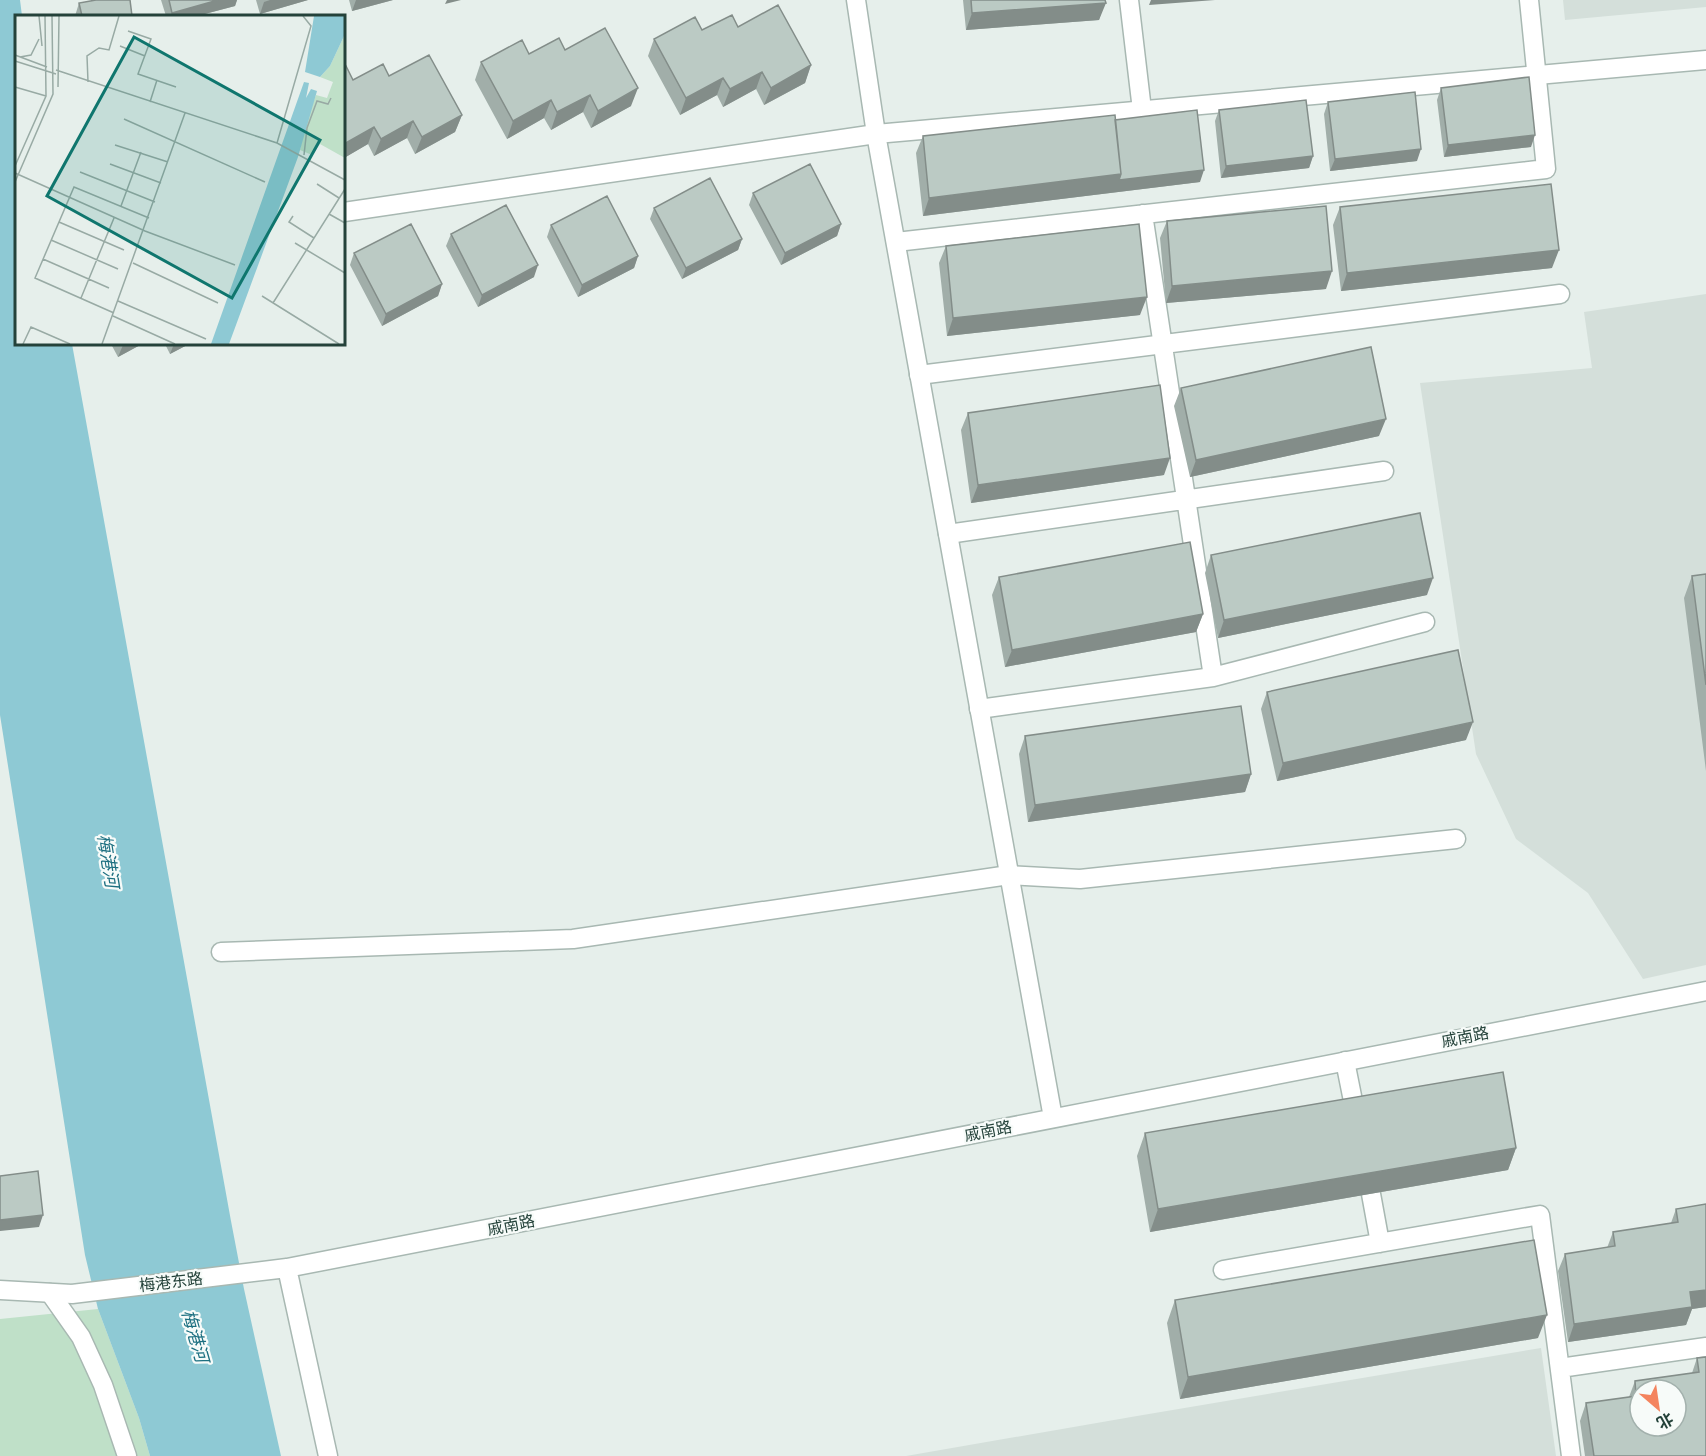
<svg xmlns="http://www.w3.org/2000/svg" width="1706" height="1456" font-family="Jost,'Noto Sans SC',sans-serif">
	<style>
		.built { fill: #d4dfda }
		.green { fill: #bfe0c8 }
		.water { fill: #8ec9d4 }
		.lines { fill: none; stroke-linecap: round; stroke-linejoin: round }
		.lane-casing { stroke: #a8b8b2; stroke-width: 21 }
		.street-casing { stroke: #a8b8b2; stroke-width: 21 }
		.lane { stroke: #fff; stroke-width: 18 }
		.street { stroke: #fff; stroke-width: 18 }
		.wall { fill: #a1aea9 }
		.shaded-wall { fill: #838d89 }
		.building { fill: #bbcac4; stroke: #838d89; stroke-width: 1.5; fill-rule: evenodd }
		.labels { text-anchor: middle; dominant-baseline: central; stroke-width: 4.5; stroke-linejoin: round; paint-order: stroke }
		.street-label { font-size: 16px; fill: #24423a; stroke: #f7fbf9 }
		.water-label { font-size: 18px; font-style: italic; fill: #1c6f80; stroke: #f7fbf9 }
		.inset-road { fill: none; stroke: #98aaa4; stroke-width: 1.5 }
		.view { fill: #0f766e; fill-opacity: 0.15; stroke: #0f766e; stroke-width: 3 }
		.inset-edge { fill: none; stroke: #24423a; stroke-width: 3 }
	</style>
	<rect width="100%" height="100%" fill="#e6efeb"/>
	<path class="built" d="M1563,0h143v7l-141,13z
		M1706,294v671l-63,14 -55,-86 -72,-54 -40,-85 -56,-371 172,-15 -8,-56z
		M1541,1348l15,108h-650l231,-40z"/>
	<path class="green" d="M98,1309l41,109 11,38h-150v-137z"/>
	<path class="water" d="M0,0h20l2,16h-6v328h56l159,877 13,68 37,167h-131l-11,-38 -41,-109 -13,-54 -85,-540z"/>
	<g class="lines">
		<g class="lane-casing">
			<path id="lane" d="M1129,0l13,110
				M344,212l532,-78
				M1143,214l70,463
				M896,242l650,-73 -17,-169
				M919,375l641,-81
				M948,534l436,-63
				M979,709l234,-32 212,-55
				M221,952l352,-13 436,-64 71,4 376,-40
				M1345,1061l12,60
				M1367,1172l13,71
				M1223,1270l317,-55 31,241
				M50,1293l31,44 22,48 24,71
				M1560,1368l146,-21"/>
		</g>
		<g class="street-casing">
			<path id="street" d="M856,0l20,134 177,984
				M876,134l830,-74
				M287,1268l41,188
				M0,1290l72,4 215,-26 1419,-277"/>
		</g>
		<use href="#lane" class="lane"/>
		<use href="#street" class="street"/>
	</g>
	<path class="wall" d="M161,0h76l-2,6 -38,10h-31z
		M256,0h52l-48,14z
		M349,0h44l-41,11z
		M963,0h142l-6,20 -133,10z
		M79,3l53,13h-57z
		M738,27l73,38 -6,18 -41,22 -8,-16 -33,18 -6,-12 -37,20 -32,-59 6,-17 48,-9z
		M565,50l66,56 -40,22 -8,-16 -32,18 -7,-12 -37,21 -32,-59 6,-18 48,-8z
		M344,68l9,12 36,-4 73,39 -7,17 -40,22 -8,-16 -33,18 -6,-12 -24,14z
		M1441,88l90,59 -87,10 -7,-57z
		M1328,102l89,59 -87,10 -6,-57z
		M1219,110l94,46 -4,12 -88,10 -6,-57z
		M1115,120l85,62 -277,34 -7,-63 7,-17z
		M753,193l88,31 -4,12 -56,29 -32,-60z
		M1340,207l212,61 -211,23 -8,-66z
		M654,208l88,31 -4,11 -56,29 -32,-60z
		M1167,221l159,68 -160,14 -6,-65z
		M551,225l87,31 -4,12 -56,29 -31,-60z
		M451,234l83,43 -56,30 -32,-61z
		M946,246l194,69 -193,21 -8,-73z
		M354,253l88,31 -4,12 -56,30 -32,-61z
		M111,344h31l-24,13z
		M165,344h24l-19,10z
		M1181,388l198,48 -189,41 -16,-71z
		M968,413l196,62 -193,28 -10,-73z
		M1211,555l216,40 -209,43 -13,-65z
		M1706,574v197l-22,-173 8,-22z
		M999,577l204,37 -7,18 -191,35 -13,-72z
		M1267,692l199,48 -189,41 -16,-72z
		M1025,736l226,38 -6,18 -217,30 -9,-68z
		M1145,1133l371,15 -8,22 -358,62 -13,-76z
		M1706,1204v103l-14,2 -6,16 -118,17 -10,-71 7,-17 42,-6 6,-16 58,-9 5,-14z
		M1175,1300l363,38 -358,61 -13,-76z
		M1706,1357v99h-121l-5,-35 6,-18 43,-6 6,-16 57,-8 5,-15z"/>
	<path class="shaded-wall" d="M218,0h19l-2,6 -38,10h-26l1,-3z
		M270,0h38l-48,14 4,-12z
		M356,0h37l-41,11z
		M447,0h14l-16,4z
		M1151,0h64l-66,5z
		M1106,3l-7,17 -133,10 6,-17z
		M811,65l-6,18 -41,22 7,-17z
		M762,72l-6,17 -33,18 7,-18z
		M723,78l-6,17 -37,20 6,-17z
		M638,88l-7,18 -40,22 7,-17z
		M590,95l-7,17 -32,18 6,-18z
		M551,100l-7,18 -37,21 6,-18z
		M462,115l-7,17 -40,22 7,-17z
		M413,121l-6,17 -33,18 7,-17z
		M374,127l-6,17 -24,14v-14z
		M1535,135l-4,12 -87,10 4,-12z
		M1421,149l-4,12 -87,10 5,-12z
		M1313,156l-4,12 -88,10 5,-12z
		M1204,170l-4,12 -277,34 6,-18 192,-24z
		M841,224l-4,12 -56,29 4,-12z
		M742,239l-4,11 -56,29 4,-11z
		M1559,250l-7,18 -211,23 6,-18z
		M638,256l-4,12 -56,29 4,-12z
		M538,265l-4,12 -56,30 4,-12z
		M1332,271l-6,18 -160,14 6,-17z
		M442,284l-4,12 -56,30 4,-12z
		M1147,297l-7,18 -193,21 6,-18z
		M125,344h17l-24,13 5,-12z
		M174,344h15l-19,10z
		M1386,419l-7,17 -189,41 6,-17z
		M1170,458l-6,17 -193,28 7,-18z
		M1433,578l-6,17 -209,43 6,-18z
		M1203,614l-7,18 -191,35 7,-17z
		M1473,722l-7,18 -189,41 6,-18z
		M1251,774l-6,18 -217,30 7,-17z
		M1516,1148l-8,22 -358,62 8,-23z
		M43,1215l-4,12 -39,4v-11z
		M1706,1290v17l-14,2 -6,16 -118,17 6,-18 116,-32z
		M1547,1315l-9,23 -358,61 8,-22z"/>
	<path class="building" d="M96,0h34l2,16h-50l-3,-13z
		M169,0h49l-46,13z
		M971,0h134l1,3 -134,10z
		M778,5l33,60 -40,23 -9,-16 -32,17 -7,-11 -37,20 -32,-59 41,-22 7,13 30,-15 6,12z
		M605,28l33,60 -40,23 -8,-16 -33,17 -6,-12 -38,21 -32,-59 41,-22 7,14 30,-16 6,12z
		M429,55l33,60 -40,22 -9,-16 -32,18 -7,-12 -30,17v-76l2,-2 7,14 30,-16 6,12z
		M1529,77l6,58 -87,10 -7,-57z
		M1415,92l6,57 -86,10 -7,-57z
		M1306,100l7,56 -87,10 -7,-56z
		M1197,110l7,60 -85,10 2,-6 -6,-54z
		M1115,115l6,59 -192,24 -6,-62z
		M810,164l31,60 -56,29 -32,-60z
		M710,178l32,61 -56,29 -32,-60z
		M1551,184l8,66 -212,23 -7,-66z
		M607,196l31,60 -56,29 -31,-60z
		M506,205l32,60 -56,30 -31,-61z
		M1326,206l6,65 -160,15 -5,-65z
		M411,224l31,60 -56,30 -32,-61z
		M1139,224l8,73 -194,21 -7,-72z
		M1371,347l15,72 -190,41 -15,-72z
		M1160,385l10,73 -192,27 -10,-72z
		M1420,513l13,65 -209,42 -13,-65z
		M1190,542l13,72 -191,36 -13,-73z
		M1706,574v111l-14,-109z
		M1458,650l15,72 -190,41 -16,-71z
		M1241,706l10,68 -216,31 -10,-69z
		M1503,1072l13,76 -358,61 -13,-76z
		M38,1171l5,44 -43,5v-44z
		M1706,1204v86l-16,2 2,15 -118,17 -9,-70 50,-8 -2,-14 65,-10 -2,-13z
		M1534,1240l13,75 -359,62 -13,-77z
		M1706,1357v99h-112l-8,-53 50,-7 -1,-15 64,-9 -2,-14zM1640,1390h36v36h-36z"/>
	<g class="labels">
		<g class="street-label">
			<text transform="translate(1465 1037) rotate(-11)">戚南路</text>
			<text transform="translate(988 1131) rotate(-11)">戚南路</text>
			<text transform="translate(511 1225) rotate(-11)">戚南路</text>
			<text transform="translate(171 1282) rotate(-7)">梅港东路</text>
		</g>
		<g class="water-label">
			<text transform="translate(108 861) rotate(81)">梅港河</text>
			<text transform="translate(195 1336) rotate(74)">梅港河</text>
		</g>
	</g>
	<g transform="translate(15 15)">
		<rect width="330" height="330" fill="#e6efeb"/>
		<path d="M330,19v124l-25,-14 -8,11 -12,-5 6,-29 10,-26 11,3 6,-16 -13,-5 10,-11z" fill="#bfe0c8"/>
		<path d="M299,1h31v18l-15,32 -10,11 -15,-5zM289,67l5,1 -3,15 5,-9 6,2 -19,66 -69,187h-18z" fill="#8ec9d4"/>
		<path class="inset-road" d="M24,1l3,30M113,16l23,8 -13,35 38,13M105,31l25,10M0,40l32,12M5,42l11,-2 8,-16M0,46l41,13M41,55l221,73 68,37M73,67l-1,-26 12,-8 10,2 10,-34M0,72l31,9M43,72l1,-71M135,87l7,-22M109,104l141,63M262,128l34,-117 -8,-10M100,130l53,17M289,140l3,-27 10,-27 11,3 3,-6M95,149l51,19M0,151l31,-70 -1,-80M65,157l75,30M0,158l130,58 90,34M0,167l38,-88 -1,-78M302,169l22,14M106,191l20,-54M314,199l16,9M278,201l-4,6 25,16M44,207l65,28M36,225l67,29M280,228l50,30M28,244l66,29M118,248l85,40M247,281l77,48M66,283l33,-80M103,286l88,38M258,288l72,-114M99,298l-79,-35 39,-91 75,31M98,301l62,28M8,329l8,-17 39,17M87,329l83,-231"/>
		<path class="view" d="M119,22l186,103 -88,158 -185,-102z"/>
		<rect width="330" height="330" class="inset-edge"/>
	</g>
	<g transform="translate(1658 1408) rotate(151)"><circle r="28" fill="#f7fbf9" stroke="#a3b1ad" stroke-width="1.5"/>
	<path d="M0-4.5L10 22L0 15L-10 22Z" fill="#f4845f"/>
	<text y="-9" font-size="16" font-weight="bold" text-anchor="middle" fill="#24423a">北</text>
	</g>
</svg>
